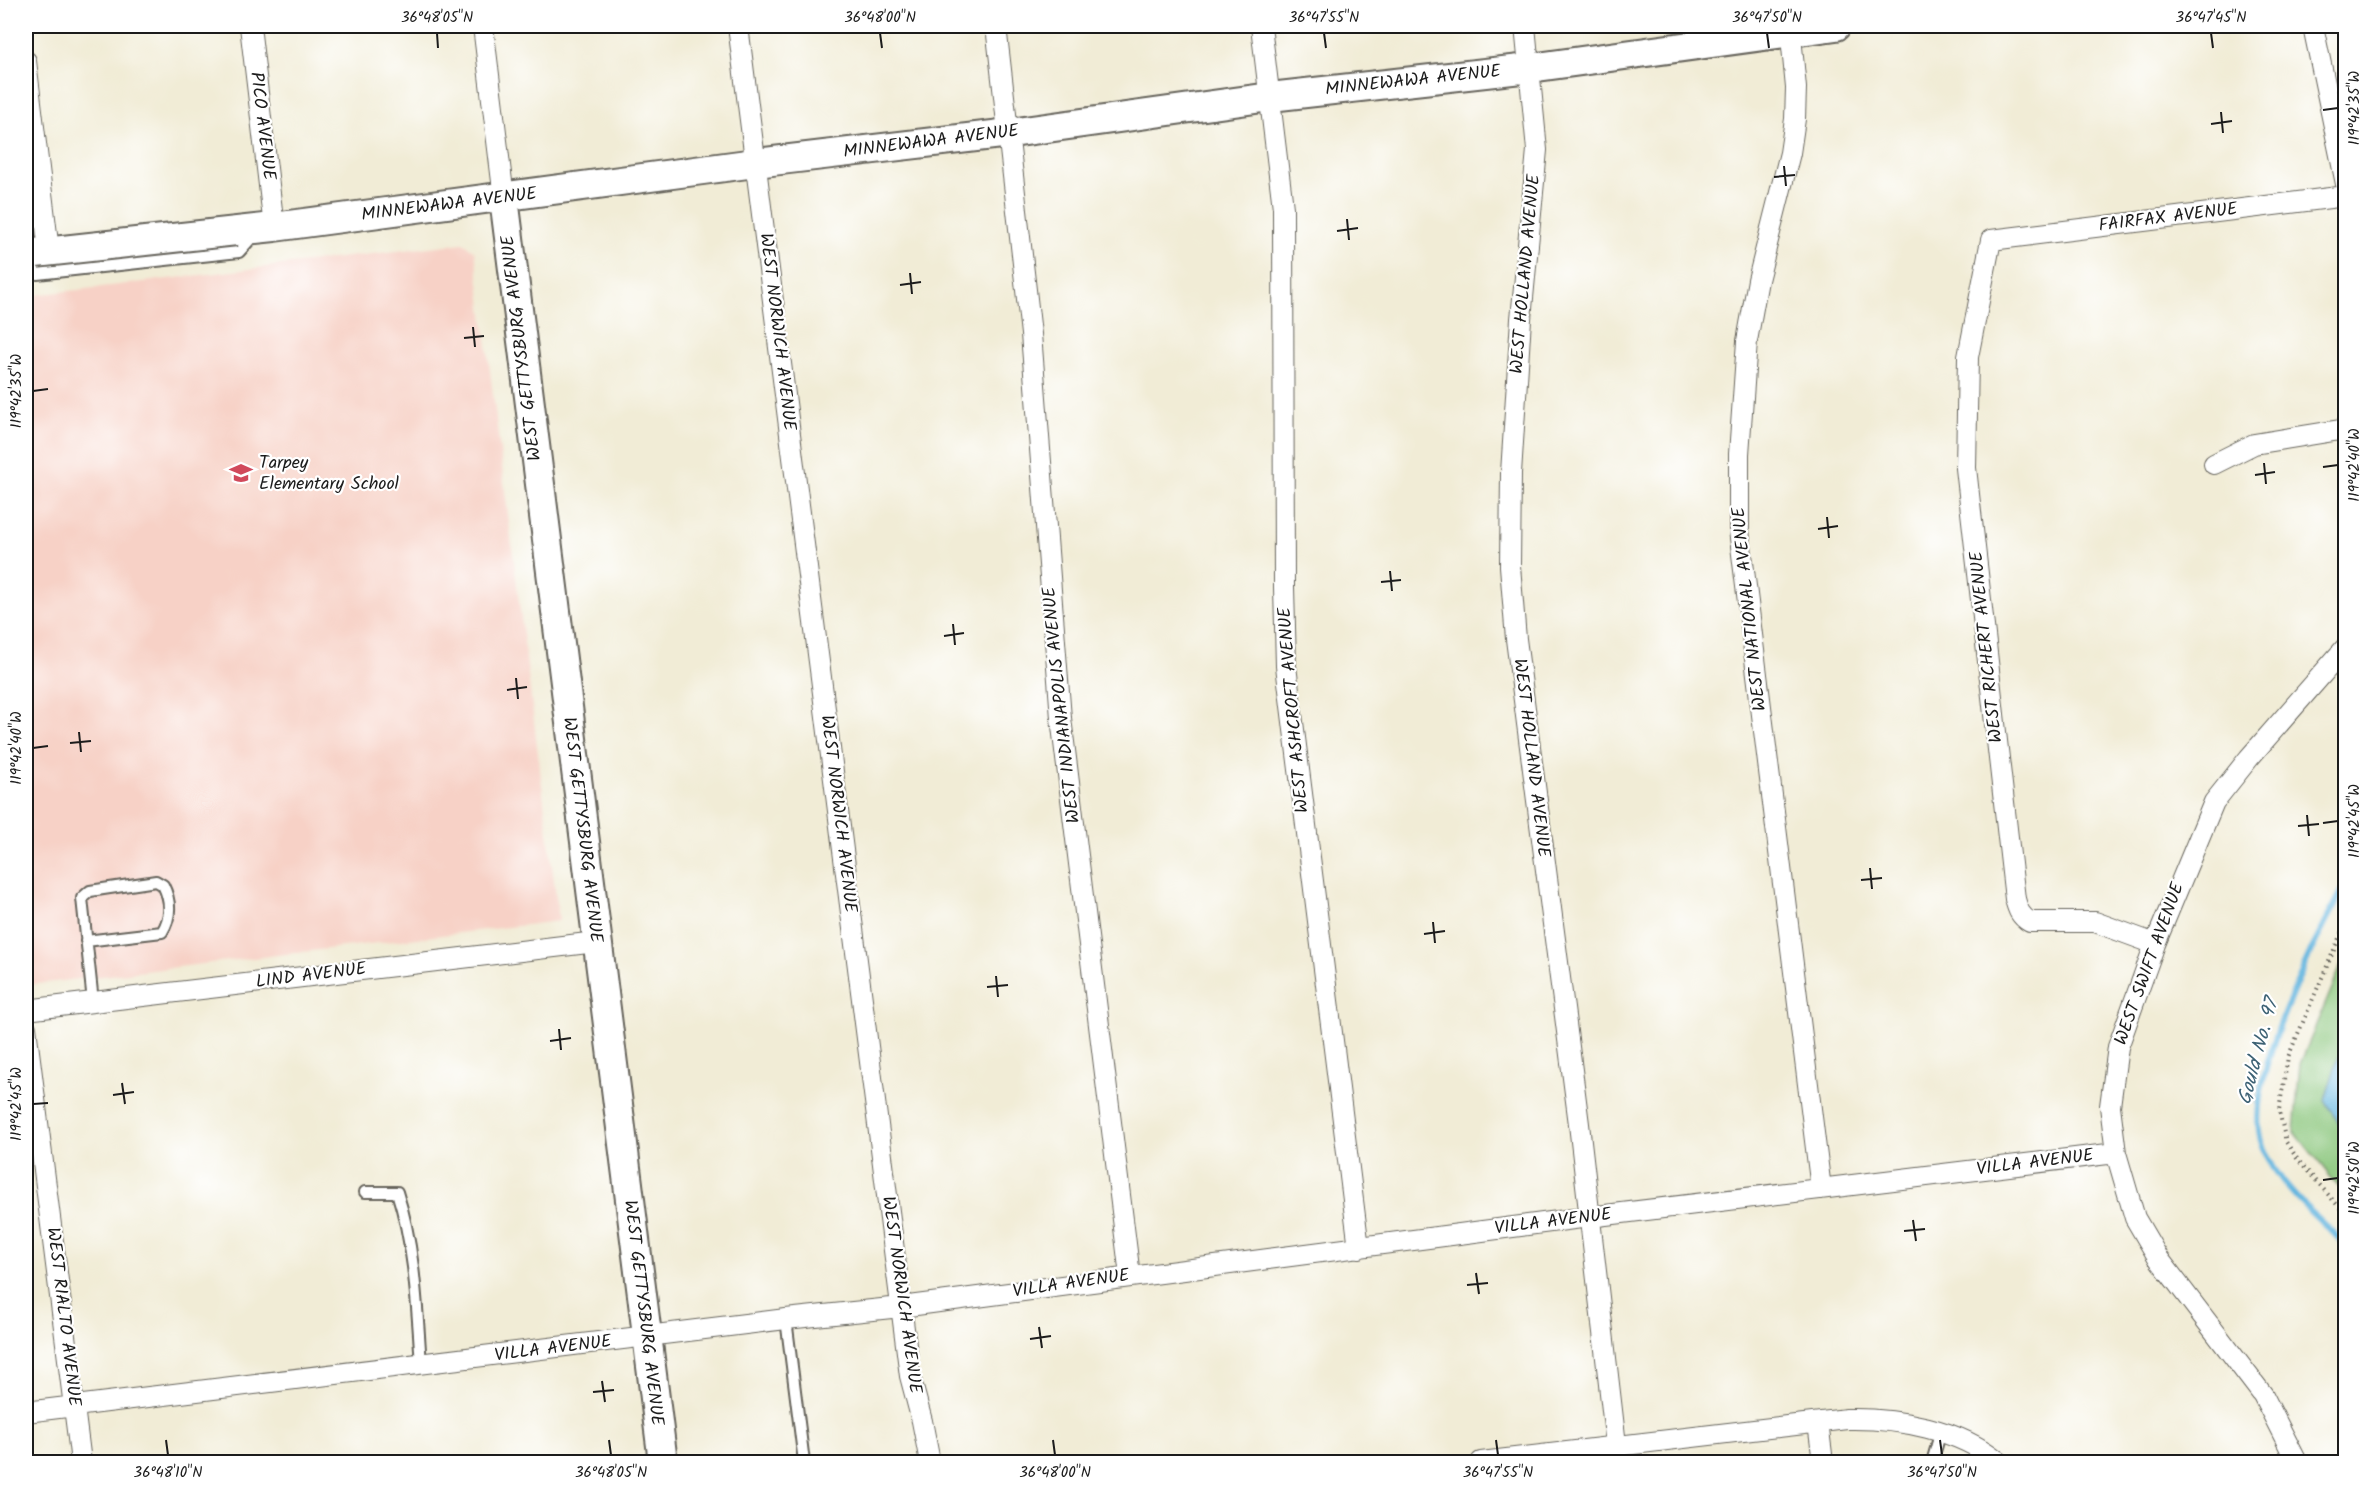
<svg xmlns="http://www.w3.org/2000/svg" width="2371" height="1488" font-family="Kalam,sans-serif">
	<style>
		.built { fill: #f7d1c6 }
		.green { fill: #8ac67b; stroke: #53714c; stroke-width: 1.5 }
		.water { fill: #64b6df; stroke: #40697e; stroke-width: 1.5 }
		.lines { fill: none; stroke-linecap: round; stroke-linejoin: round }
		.stream { stroke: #64b6df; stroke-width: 6 }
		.lane-casing { stroke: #67655d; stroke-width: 14 }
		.street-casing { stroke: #67655d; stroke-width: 22 }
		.secondary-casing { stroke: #67655d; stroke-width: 32 }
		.path { stroke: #67655d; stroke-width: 4; stroke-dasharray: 1.5 4.5; stroke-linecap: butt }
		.lane { stroke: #fff; stroke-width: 10 }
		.street { stroke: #fff; stroke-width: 20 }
		.secondary { stroke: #fff; stroke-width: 28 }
		.ticks { fill: none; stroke: #1c1c1c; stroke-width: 2 }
		.labels { text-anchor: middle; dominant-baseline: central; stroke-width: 4.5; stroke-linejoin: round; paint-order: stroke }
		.street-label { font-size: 18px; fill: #1c1c1c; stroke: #fff }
		.poi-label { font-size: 18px; fill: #1c1c1c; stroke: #fff; text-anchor: start }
		.water-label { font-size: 20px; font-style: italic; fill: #3c6174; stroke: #fff }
		.neatline { fill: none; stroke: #1c1c1c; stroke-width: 2 }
		.ticks-label { font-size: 15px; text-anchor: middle; fill: #1c1c1c }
	</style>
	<rect width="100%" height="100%" fill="#fff"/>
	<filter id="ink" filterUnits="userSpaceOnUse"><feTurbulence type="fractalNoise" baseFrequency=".0167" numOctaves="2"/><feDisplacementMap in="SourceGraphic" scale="12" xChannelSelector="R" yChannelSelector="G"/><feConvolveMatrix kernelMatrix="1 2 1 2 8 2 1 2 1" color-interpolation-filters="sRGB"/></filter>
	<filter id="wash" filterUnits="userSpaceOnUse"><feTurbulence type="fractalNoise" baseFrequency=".008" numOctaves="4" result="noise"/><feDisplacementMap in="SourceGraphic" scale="24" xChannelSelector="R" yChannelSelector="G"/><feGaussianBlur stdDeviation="1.35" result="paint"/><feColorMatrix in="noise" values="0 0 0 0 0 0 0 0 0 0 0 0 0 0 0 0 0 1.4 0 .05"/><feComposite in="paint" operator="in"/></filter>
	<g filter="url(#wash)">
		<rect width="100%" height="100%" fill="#f1ecd6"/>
		<path class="built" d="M463,243l12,8 84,670 -530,64 -3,-29v-673l10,12z"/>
		<path class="green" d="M2345,957v238l-51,-64 6,-67z"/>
		<path class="water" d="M2345,1036v98l-20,-34z"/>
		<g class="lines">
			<path class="stream" d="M2346,884c-31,55 -105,201 -84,260 15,41 53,72 84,101"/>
		</g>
	</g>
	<g filter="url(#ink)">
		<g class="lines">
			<g class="lane-casing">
				<path id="lane" d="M26,260l11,14 202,-22 16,-18
					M86,941l76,-9c10,-16 9,-31 1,-47l-7,-4 -66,10 -8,7 11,104
					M365,1192h32c18,55 20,115 24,173
					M786,1319l18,143
					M1932,1462l9,-31"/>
			</g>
			<g class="street-casing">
				<path id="street" d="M250,26l24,201
					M483,26l21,172
					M738,26l172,1350 12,45 8,41
					M996,26l35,308 30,384 69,558
					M1261,26l22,182 1,379 2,79 73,582
					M1525,26l12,124 -16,169 -10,154 -1,93 6,73 63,485 37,321
					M1790,26l6,62 -1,31 -5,34 -32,127 -11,61 -8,113v76l82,659
					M2313,26l33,158
					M26,61l23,190
					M2214,464l40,-20 92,-15
					M2155,944l-60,-22h-65c-10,-6 -12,-12 -15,-23l-49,-431 2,-111 23,-117 355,-44
					M26,1010l570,-68
					M26,1028l55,434
					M26,1412l760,-93 115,-12 688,-90 527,-64
					M1818,1423l5,39
					M1481,1462l366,-43c51,-1 112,10 152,43
					M2297,1462l-34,-67 -104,-136 -24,-41 -19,-65 -6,-47 8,-59 37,-103 59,-142 35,-44 97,-111"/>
			</g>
			<g class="secondary-casing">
				<path id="secondary" d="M504,198l159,1264
					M26,254l248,-27 481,-64 255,-30 260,-36 260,-29 306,-42"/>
			</g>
			<path class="path" d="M2346,922l-58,135 -9,53 7,32 12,18 48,55"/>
			<use href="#lane" class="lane"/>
			<use href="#street" class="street"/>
			<use href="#secondary" class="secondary"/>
		</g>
	</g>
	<path class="ticks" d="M437,33l1,15M880,33l2,15M1324,33l2,15M1767,33l2,15M2211,33l2,15M2323,110l15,-2M2221,112l2,21M2211,124l21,-3M1784,166l2,20M1774,177l21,-2M1347,219l2,21M1337,231l21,-3M910,273l2,21M900,285l21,-3M473,327l2,20M464,338l20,-2M33,391l15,-2M2264,463l2,21M2323,467l15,-2M2255,475l20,-3M1827,517l2,21M1818,529l20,-3M1390,571l2,20M1381,582l20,-2M953,624l2,21M944,636l20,-3M516,678l2,21M507,690l20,-3M79,732l2,20M70,743l21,-2M33,748l15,-2M2307,815l2,21M2323,823l15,-2M2298,826l21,-2M1870,868l2,21M1861,880l21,-2M1433,922l2,21M1424,934l21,-3M996,976l2,21M987,987l21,-2M559,1029l2,21M550,1041l21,-3M122,1083l3,21M113,1095l21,-3M33,1104l15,-1M2323,1180l15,-2M1913,1220l3,21M1904,1231l21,-2M1476,1273l3,21M1467,1285l21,-2M1039,1327l3,21M1030,1339l21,-3M602,1381l3,21M593,1392l21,-2M166,1440l2,15M609,1440l2,15M1053,1440l2,15M1496,1440l2,15M1940,1440l2,15"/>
	<defs>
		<g id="school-bare" transform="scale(1.8)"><path d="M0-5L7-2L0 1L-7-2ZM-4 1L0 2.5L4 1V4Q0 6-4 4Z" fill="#d1495b" stroke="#fff" stroke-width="2.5" paint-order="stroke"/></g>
	</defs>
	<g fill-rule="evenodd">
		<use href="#school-bare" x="241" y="473"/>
	</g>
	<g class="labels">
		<g class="street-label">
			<text transform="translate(1413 81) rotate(-6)">MINNEWAWA AVENUE</text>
			<text transform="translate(262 126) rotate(83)">PICO AVENUE</text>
			<text transform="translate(931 142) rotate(-7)">MINNEWAWA AVENUE</text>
			<text transform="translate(449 205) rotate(-7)">MINNEWAWA AVENUE</text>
			<text transform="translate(2168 218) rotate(-7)">FAIRFAX AVENUE</text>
			<text transform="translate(1526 274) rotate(-85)">WEST HOLLAND AVENUE</text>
			<text transform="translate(777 332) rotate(83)">WEST NORWICH AVENUE</text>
			<text transform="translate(522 348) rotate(-97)">WEST GETTYSBURG AVENUE</text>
			<text transform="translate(1750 609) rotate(-96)">WEST NATIONAL AVENUE</text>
			<text transform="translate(1987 647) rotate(-96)">WEST RICHERT AVENUE</text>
			<text transform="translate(1062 705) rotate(-96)">WEST INDIANAPOLIS AVENUE</text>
			<text transform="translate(1294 710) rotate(-95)">WEST ASHCROFT AVENUE</text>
			<text transform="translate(1531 758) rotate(83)">WEST HOLLAND AVENUE</text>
			<text transform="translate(838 814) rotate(83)">WEST NORWICH AVENUE</text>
			<text transform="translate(582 830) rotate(83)">WEST GETTYSBURG AVENUE</text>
			<text transform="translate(2150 964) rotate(-70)">WEST SWIFT AVENUE</text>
			<text transform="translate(311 976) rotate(-7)">LIND AVENUE</text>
			<text transform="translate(2035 1163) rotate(-7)">VILLA AVENUE</text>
			<text transform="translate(1553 1222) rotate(-7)">VILLA AVENUE</text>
			<text transform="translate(1071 1284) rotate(-8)">VILLA AVENUE</text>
			<text transform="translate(901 1295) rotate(82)">WEST NORWICH AVENUE</text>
			<text transform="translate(643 1313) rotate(83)">WEST GETTYSBURG AVENUE</text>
			<text transform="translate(63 1317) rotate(83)">WEST RIALTO AVENUE</text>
			<text transform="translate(553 1349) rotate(-7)">VILLA AVENUE</text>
		</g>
		<g class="poi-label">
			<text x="259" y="463">Tarpey<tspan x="259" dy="21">Elementary School</tspan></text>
		</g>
		<g class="water-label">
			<text transform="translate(2259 1052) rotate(-75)">Gould No. 97</text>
		</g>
	</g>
	<rect width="2371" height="1488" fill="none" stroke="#fff" stroke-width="66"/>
	<rect x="33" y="33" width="2305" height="1422" class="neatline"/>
	<g class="ticks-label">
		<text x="437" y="22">36°48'05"N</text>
		<text x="880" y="22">36°48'00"N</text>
		<text x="1324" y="22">36°47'55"N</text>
		<text x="1767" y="22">36°47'50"N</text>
		<text x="2211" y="22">36°47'45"N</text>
		<text transform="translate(2354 108) rotate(-90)" y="5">119°42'35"W</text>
		<text transform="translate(16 391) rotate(-90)" y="5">119°42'35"W</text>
		<text transform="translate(2354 465) rotate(-90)" y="5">119°42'40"W</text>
		<text transform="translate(16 748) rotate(-90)" y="5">119°42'40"W</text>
		<text transform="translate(2354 821) rotate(-90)" y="5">119°42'45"W</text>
		<text transform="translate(16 1104) rotate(-90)" y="5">119°42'45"W</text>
		<text transform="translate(2354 1178) rotate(-90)" y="5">119°42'50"W</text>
		<text x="168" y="1477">36°48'10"N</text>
		<text x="611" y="1477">36°48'05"N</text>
		<text x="1055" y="1477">36°48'00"N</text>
		<text x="1498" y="1477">36°47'55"N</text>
		<text x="1942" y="1477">36°47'50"N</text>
	</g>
</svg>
